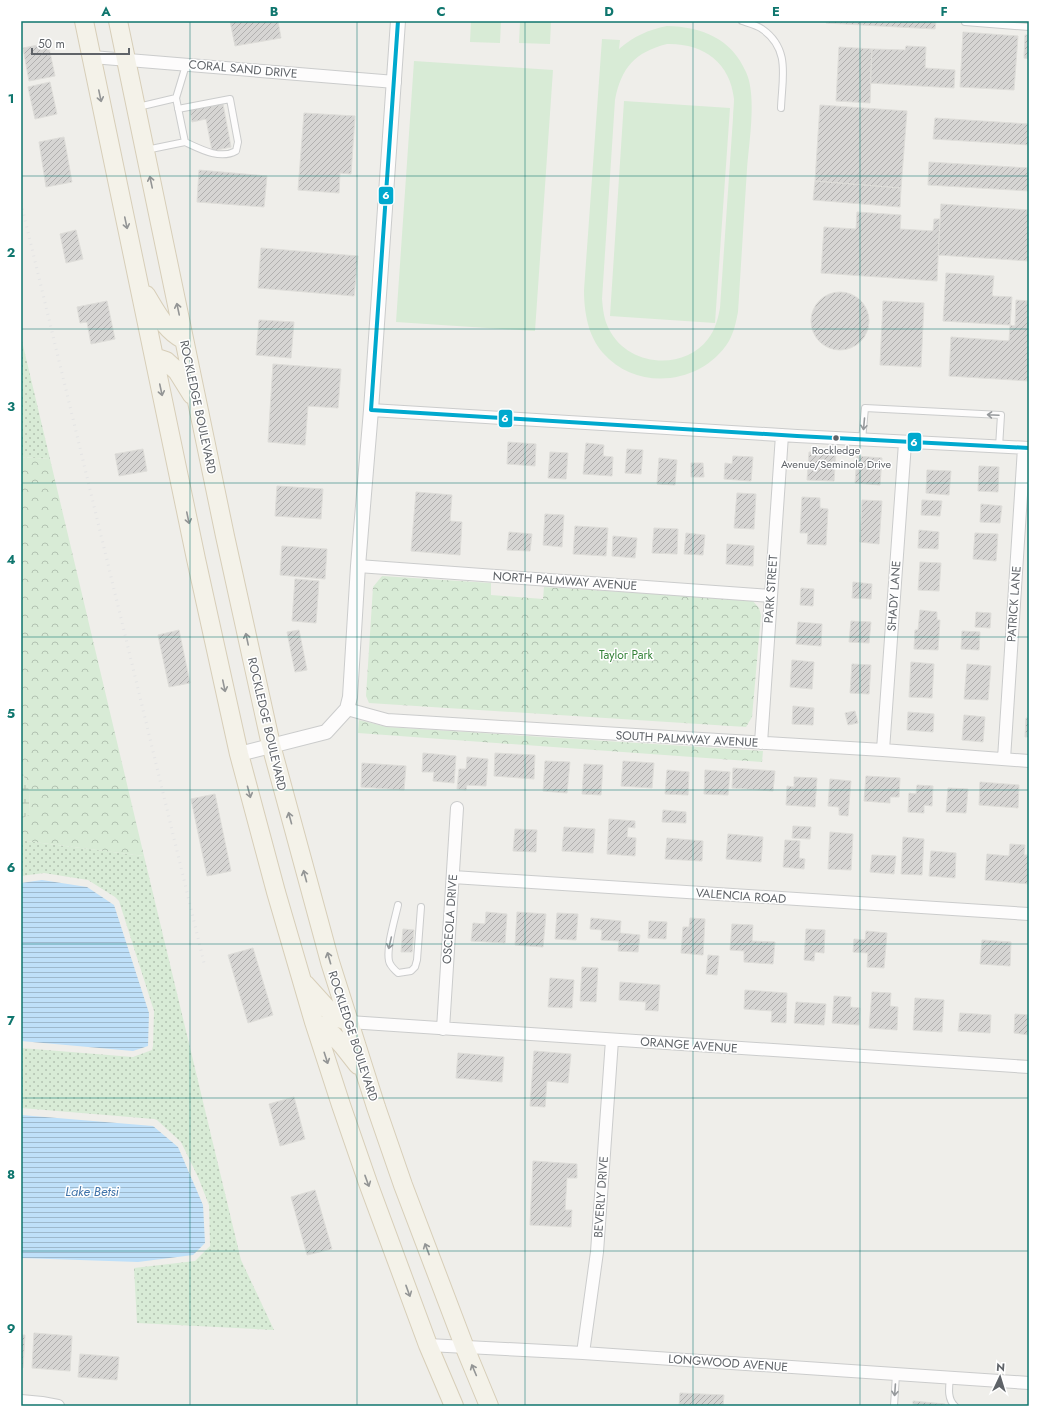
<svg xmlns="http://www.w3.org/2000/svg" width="1050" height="1427" font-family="Jost,sans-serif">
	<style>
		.grass { fill: url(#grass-dots) }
		.forest { fill: url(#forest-crowns) }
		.wetland { fill: url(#wetland-marsh) }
		.pitch { fill: #d8ebd6; fill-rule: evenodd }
		.water { fill: url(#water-rules) }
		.building { fill: url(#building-hatch); stroke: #deddd9 }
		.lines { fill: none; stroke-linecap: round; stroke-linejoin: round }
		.service-casing { stroke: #cbcccc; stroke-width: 8 }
		.minor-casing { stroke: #cbcccc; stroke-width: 14 }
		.tertiary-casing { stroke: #cbcccc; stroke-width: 16 }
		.primary-casing { stroke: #d7ceb8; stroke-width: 20 }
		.service { stroke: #fdfcfc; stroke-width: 6 }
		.minor { stroke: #fdfcfc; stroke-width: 12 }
		.tertiary { stroke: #fdfcfc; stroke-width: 14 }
		.primary { stroke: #f4f2e9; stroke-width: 18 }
		.rail { stroke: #e4e4e4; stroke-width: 3; stroke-dasharray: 1 5; stroke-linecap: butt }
		.bus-1-casing { stroke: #fff; stroke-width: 7 }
		.bus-1 { stroke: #00a9ce; stroke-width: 4 }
		.oneway { stroke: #939595 }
		.oneway2 { stroke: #96999c }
		.grid { fill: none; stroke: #0f766e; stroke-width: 1; stroke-opacity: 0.55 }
		.bus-dot { fill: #5f6368; stroke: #fff; stroke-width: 1.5 }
		.labels { text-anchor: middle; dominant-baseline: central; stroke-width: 3; stroke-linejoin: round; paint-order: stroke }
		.bus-label { font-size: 11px; fill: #5f6368; stroke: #fff }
		.street-label { font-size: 12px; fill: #5f6368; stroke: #fff }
		.park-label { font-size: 12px; fill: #348238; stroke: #fff }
		.water-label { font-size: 13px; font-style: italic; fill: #4174aa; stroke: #fff }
		.line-badge { stroke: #fff; stroke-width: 1.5 }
		.badge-label { font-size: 11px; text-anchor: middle; font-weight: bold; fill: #fff }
		.neatline { fill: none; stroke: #0f766e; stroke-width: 1.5 }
		.grid-label { font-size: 13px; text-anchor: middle; font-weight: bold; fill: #0f766e }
	</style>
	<defs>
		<pattern id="grass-dots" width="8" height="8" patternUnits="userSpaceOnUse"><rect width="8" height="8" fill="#d8ebd6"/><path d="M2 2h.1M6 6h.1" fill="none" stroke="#b2c2b1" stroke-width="1.8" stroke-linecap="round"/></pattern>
		<pattern id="forest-crowns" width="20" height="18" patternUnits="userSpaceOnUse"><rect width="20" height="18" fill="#d8ebd6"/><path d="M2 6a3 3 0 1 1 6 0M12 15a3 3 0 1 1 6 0" fill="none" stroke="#b2c2b1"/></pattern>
		<pattern id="wetland-marsh" width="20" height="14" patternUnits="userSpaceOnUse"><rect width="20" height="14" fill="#d8ebd6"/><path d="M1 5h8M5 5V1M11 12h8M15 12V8" fill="none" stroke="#b2c2b1"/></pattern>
		<pattern id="water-rules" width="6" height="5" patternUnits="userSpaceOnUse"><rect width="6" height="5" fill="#bfe0f9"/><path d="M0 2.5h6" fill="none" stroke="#9eb9cd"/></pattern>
		<pattern id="building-hatch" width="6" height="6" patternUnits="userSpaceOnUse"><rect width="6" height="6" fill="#d6d5d3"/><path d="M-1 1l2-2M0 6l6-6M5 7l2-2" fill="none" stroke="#b1b0af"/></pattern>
	</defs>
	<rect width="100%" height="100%" fill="#efeeea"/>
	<path class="grass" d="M21,337l29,122 -29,-2z
		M21,838l5,3 118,15 97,404 33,70 -137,-7 -3,-55 61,-7 15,-15 -1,-41 -11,-28 -17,-35 -24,-22 -3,-1 -133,-11v-60l112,9 19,-7 1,-4 1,-35 -35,-110 -4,-4 -27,-17 -44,-7 -23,3z"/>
	<path class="forest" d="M21,457l29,2 94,397 -118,-15 -5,-3v-19l9,-5 -1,-24 -8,-21z
		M382,576l109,7v12l52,4 1,-12 208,13 7,8 2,7 -9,102 -6,10 -377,-24 -3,-7 7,-109z
		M359,720l28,7 376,24 -1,11 -404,-29z"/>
	<path class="wetland" d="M21,769l8,21 1,24 -9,5z"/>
	<path class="pitch" d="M471,21h30l-1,22 -30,-1z
		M520,21h31l-1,23 -31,-1z
		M667,26c35,1 64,12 79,46 11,24 3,70 1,97 -3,48 -6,95 -9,143 -2,10 -4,20 -9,29 -27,44 -92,51 -126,12 -15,-17 -19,-41 -19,-63l18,-251 18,1 -1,9c15,-13 29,-19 48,-23zM667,44c36,-1 63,18 67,55 0,6 -1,12 -1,19l-13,190c-2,11 -5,22 -12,31 -25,33 -81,27 -99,-10 -5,-9 -6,-19 -7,-30l13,-199c6,-32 20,-48 52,-56z
		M414,61l139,9 -18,261 -139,-9z
		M624,101l106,7 -15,215 -105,-7z"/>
	<path class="water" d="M42,880l45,7 27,18 35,108 -1,33 -15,5 -112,-10v-158z
		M21,1115l132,11 25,21 25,58 2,38 -12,12 -55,7 -117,-4z"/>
	<path class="building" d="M230,21h48l3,17 -46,8z
		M826,21h110l-1,8 -109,-6z
		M963,32l55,4 -4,54 -54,-3z
		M1025,35h4v24l-5,-1z
		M48,43l7,33 -26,5 -6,-33z
		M906,46l20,1 -1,21 30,2 -1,18 -84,-5 2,-34 33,1z
		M839,47l33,2 -2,54 -34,-2z
		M50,82l7,32 -22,5 -7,-32z
		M223,104l8,43 -19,4 -6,-32 -14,3 -2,-12z
		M820,105l87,6 -6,77 -86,-7z
		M304,113l51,3 -4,58 -11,-1 -1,20 -41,-3z
		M935,118l94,6v21l-96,-6z
		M64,137l8,45 -26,5 -7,-45z
		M929,162l100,6v23l-101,-6z
		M199,170l68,6 -3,31 -67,-5z
		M815,181l86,7 -1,19 -87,-7z
		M941,204l88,6v51l-91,-6z
		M857,212l44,3 -1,14 33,2 1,-12h6l-3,62 -116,-8 3,-46 32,2z
		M76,230l7,29 -17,4 -6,-29z
		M261,248l97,8 -4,40 -96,-8z
		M946,273l48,3 -2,20 20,1 -2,28 -67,-4z
		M811 321a29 29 0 1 1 58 0a29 29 0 1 1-58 0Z
		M1016,300l13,1v80l-80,-5 2,-39 58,4 1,-16 5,1z
		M107,301l8,38 -24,5 -4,-22 -7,1 -3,-16z
		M883,301l41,2 -3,64 -41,-2z
		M259,320l35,2 -3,36 -35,-3z
		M273,364l68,5 -3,39 -30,-2 -3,39 -37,-3z
		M508,442l28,2 -1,22 -28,-2z
		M586,443l18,2 -1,11 10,1 -1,19 -29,-2z
		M143,449l4,22 -28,5 -4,-22z
		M627,449l16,1 -2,24 -16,-1z
		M550,452l18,1 -2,26 -18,-1z
		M809,452l27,1 -2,28 -27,-1z
		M733,456l20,1 -2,24 -27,-2 1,-16 7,1z
		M857,456l25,2 -2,27 -25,-2z
		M659,458l18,2 -2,25 -18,-1z
		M691,463h12l1,14h-13z
		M979,466l20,1 -1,25 -20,-1z
		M927,470l24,1 -2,24 -23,-2z
		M277,486l46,3 -2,30 -46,-3z
		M416,492l36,3 -2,26 12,1 -2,33 -49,-4z
		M737,493l19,1 -2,35 -20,-1z
		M802,497l18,1v10l8,1 -2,36 -19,-1 1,-11h-8z
		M862,500l20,1 -3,43 -19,-2z
		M922,500l20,1 -2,15 -19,-1z
		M981,504l21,2 -2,17 -20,-1z
		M545,514l19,1 -2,32 -19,-2z
		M575,526l33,2 -2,28 -33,-2z
		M654,528l24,1 -1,25 -25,-1z
		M919,530l20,2 -1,17 -20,-1z
		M509,532l23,2 -2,17 -23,-1z
		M686,533l19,2 -2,20 -19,-1z
		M975,533l23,1 -2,27 -23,-2z
		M613,536l24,2 -2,20 -23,-2z
		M727,544l27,2 -1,20 -27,-2z
		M282,546l45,3 -2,30 -45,-4z
		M920,562l21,1 -2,28 -21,-1z
		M295,579l24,2 -3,42 -24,-2z
		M853,582l19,2 -1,15 -19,-1z
		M801,588l13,1 -1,17 -13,-1z
		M920,610l17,2v8h3l-2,30 -24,-1 1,-19h3z
		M976,612l15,1 -1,15 -15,-1z
		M851,621l20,1 -2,21 -20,-1z
		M798,622l24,2 -1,22 -25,-2z
		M179,630l11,53 -21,4 -11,-52z
		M299,630l8,40 -12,2 -8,-40z
		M962,631l18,1 -1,18 -18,-1z
		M792,660l22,2 -2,27 -22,-2z
		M911,662l23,2 -2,34 -23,-1z
		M852,664l19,1 -2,29 -19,-1z
		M967,664l24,2 -3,34 -24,-1z
		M793,706l21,2 -1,17 -21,-1z
		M855,711l3,12 -10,2 -3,-12z
		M908,712l26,2 -1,18 -26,-2z
		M964,715l21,2 -2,25 -21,-2z
		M1026,718h3v19h-4z
		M423,753l33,3 -2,27 -21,-2 1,-9h-12z
		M495,753l40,2 -1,24 -40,-3z
		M467,757l21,2 -2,27 -19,-1 -1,5 -9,-1 2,-20h7z
		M545,761l25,1 -3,31 -24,-2z
		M623,761l31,2 -2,25 -31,-2z
		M362,763l44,3 -2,24 -43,-3z
		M584,764l19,1 -2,30 -19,-1z
		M733,768l42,3 -2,20 -41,-3z
		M667,770l22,2 -1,23 -23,-1z
		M705,770l25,2 -2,23 -24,-1z
		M866,776l34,2 -1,19h-9v6l-26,-2z
		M794,777l23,1 -2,29 -29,-2 1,-19 7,1z
		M830,779l21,2 -3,35 -9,-1v-8l-11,-1z
		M980,782l39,3 -1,23 -39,-3z
		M917,785l16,1 -1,20 -8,-1v8l-16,-1 1,-19 7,1z
		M948,788l20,1 -2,24 -20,-1z
		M215,794l16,77 -24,5 -16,-77z
		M663,810l23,2v11l-24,-1z
		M609,819l26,2v7l-7,-1 -1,10 9,1 -1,18 -28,-2z
		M793,826l18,1 -1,12 -18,-1z
		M564,827l31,2 -2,24 -31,-2z
		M515,829l22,1 -1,22 -23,-1z
		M830,832l23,2 -2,36 -23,-1z
		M728,834l35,3 -2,25 -35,-3z
		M903,837l21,2 -2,36 -21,-1z
		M667,838l36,3 -1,20 -37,-2z
		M785,840l15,1 -1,17 6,1 -1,10 -21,-2z
		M1010,844l15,1 -1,10h5v29l-44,-4 2,-26 22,2z
		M931,851l25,2 -1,25 -26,-2z
		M872,855l24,1 -2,18 -24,-2z
		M486,912l21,2 -2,29 -34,-2 2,-18 12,1z
		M517,912l29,2 -3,33 -28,-2z
		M557,913l21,1 -2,26 -21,-1z
		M591,918l30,3 -1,12 20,2 -2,17 -20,-1 1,-10 -18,-1 1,-10 -12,-1z
		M690,918l15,1 -2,36 -22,-2 2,-26h6z
		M649,921l18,1 -1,17 -18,-1z
		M732,924l21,1 -1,16 23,1 -2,22 -29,-2v-11l-14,-1z
		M403,929l11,1 -2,22h-11z
		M806,929l19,1 -1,23 -9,-1 -1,9 -10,-1z
		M866,931l21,2 -3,35 -17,-1 1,-14 -15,-1 1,-13 11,1z
		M982,940l29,2 -1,24 -30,-2z
		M253,948l20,67 -25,8 -20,-68z
		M708,955l11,1 -2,19 -11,-1z
		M582,967l16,1 -2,34 -16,-1z
		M550,978l24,2 -2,28 -24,-1z
		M620,982l40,3 -2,26 -13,-1 1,-8 -27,-2z
		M745,990l42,3 -1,30 -15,-1 1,-11 -28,-2z
		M872,992l19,1 -1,13 8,1 -1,23 -28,-2z
		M834,996l17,1 -1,10 10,1 -1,17 -27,-2z
		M915,998l29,2 -2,32 -29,-2z
		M796,1002l30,2 -2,21 -30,-2z
		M960,1013l31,2 -1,18 -32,-2z
		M1015,1014l14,1v20l-15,-2z
		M534,1051l37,3 -3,29 -21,-2 -2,26 -15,-1z
		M458,1053l46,4 -2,25 -46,-4z
		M294,1097l11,42 -25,7 -11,-42z
		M533,1161l44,3v14h-10l-2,32h7l-1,17 -41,-2z
		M315,1190l17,59 -25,6 -16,-58z
		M34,1333l38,3 -2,35 -38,-3z
		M21,1335h4l-2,33h-2z
		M80,1354l39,3 -2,23 -39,-3z
		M680,1393l44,2 -1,11h-44z
		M913,1401l32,3v2h-32z"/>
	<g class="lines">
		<g class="service-casing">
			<path id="service" d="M742,21c6,2 15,4 20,8 29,20 20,49 19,79
				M965,22l64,5
				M176,98l10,-33
				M138,107l38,-9 9,44 -39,8
				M178,109l52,-10 8,43 -2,9c-16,9 -36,-2 -51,-9
				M862,440l3,-32 136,7 -2,32
				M398,905c-3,14 -12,42 -9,56 1,5 5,8 9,12l13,-2 4,-4 2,-7 4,-53
				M950,1378c-1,9 -3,21 5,28
				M894,1406l2,-32"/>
		</g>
		<g class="minor-casing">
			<path id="minor" d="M92,57l303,25
				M371,410l426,26 232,12
				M358,566l413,30
				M347,709l40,11 496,30 146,11
				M761,743l21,-308
				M883,750l22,-307
				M1004,759l20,-311
				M453,877l576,37
				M349,1022l680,45
				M443,1029l14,-221
				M428,1345l155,8 446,30
				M583,1353l14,-101 15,-212
				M21,1401l21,2 16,3"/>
		</g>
		<g class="tertiary-casing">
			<path id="tertiary" d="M239,754l87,-22 21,-23 3,-12 8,-131 13,-156 27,-389"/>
		</g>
		<g class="primary-casing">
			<path id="primary" d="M84,21l112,538 43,195 37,138 38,130 27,83 27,78 60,162 26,61
				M118,21l107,515 46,209 59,217 46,145 27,78 62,163 24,58
				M146,295c11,18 19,35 38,45
				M154,357l12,4 11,10 15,24
				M305,984l29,32 15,6
				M314,1022l19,13 10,11 15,19"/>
		</g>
		<use href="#service" class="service"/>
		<use href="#minor" class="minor"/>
		<use href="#tertiary" class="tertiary"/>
		<use href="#primary" class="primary"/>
		<path class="rail" d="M21,203l184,764"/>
		<g class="bus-1-casing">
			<path id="bus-1" d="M398,21l-27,389 426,26 232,12"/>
		</g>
		<use href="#bus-1" class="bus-1"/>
	</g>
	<defs><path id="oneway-shaft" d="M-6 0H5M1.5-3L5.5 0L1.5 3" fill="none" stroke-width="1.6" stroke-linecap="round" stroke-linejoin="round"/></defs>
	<g class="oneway">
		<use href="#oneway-shaft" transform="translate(100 96) rotate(78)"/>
		<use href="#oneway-shaft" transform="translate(151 182) rotate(-102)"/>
		<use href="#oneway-shaft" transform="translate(126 223) rotate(78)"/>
		<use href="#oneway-shaft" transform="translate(178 309) rotate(-102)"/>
		<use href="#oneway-shaft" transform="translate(161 390) rotate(78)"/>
		<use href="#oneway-shaft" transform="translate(188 518) rotate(78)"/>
		<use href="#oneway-shaft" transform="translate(247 639) rotate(-102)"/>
		<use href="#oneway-shaft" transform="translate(224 686) rotate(78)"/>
		<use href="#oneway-shaft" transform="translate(249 792) rotate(75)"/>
		<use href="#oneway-shaft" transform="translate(290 818) rotate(-105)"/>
		<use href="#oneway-shaft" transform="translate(305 876) rotate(-105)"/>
		<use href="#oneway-shaft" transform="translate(329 958) rotate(-106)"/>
		<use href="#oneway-shaft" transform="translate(326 1058) rotate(72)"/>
		<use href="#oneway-shaft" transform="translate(367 1181) rotate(70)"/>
		<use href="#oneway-shaft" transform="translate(427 1249) rotate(-111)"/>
		<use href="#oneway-shaft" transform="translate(408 1291) rotate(70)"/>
		<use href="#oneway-shaft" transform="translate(474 1370) rotate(-113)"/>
	</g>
	<g class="oneway2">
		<use href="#oneway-shaft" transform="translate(993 415) rotate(-177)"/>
		<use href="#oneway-shaft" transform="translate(864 424) rotate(95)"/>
		<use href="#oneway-shaft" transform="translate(390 943) rotate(103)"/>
		<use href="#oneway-shaft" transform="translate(895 1390) rotate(94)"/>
	</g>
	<path class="grid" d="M190,21v1385M357,21v1385M525,21v1385M693,21v1385M860,21v1385M21,176h1008M21,329h1008M21,483h1008M21,637h1008M21,790h1008M21,944h1008M21,1098h1008M21,1251h1008"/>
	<circle class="bus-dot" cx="836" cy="438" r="3.5"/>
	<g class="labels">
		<g class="bus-label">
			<text x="836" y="450">Rockledge<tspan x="836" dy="14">Avenue/Seminole Drive</tspan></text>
		</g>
		<g class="street-label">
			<text transform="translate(243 69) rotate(5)">CORAL SAND DRIVE</text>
			<text transform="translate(198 407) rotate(78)">ROCKLEDGE BOULEVARD</text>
			<text transform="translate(565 581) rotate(4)">NORTH PALMWAY AVENUE</text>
			<text transform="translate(771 589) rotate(-86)">PARK STREET</text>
			<text transform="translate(894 596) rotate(-86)">SHADY LANE</text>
			<text transform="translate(1014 604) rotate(-86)">PATRICK LANE</text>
			<text transform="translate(267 724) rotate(77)">ROCKLEDGE BOULEVARD</text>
			<text transform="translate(687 739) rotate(3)">SOUTH PALMWAY AVENUE</text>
			<text transform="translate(741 896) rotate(4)">VALENCIA ROAD</text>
			<text transform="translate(450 919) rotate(-86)">OSCEOLA DRIVE</text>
			<text transform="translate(353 1036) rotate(72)">ROCKLEDGE BOULEVARD</text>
			<text transform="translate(689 1045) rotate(4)">ORANGE AVENUE</text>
			<text transform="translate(601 1197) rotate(-86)">BEVERLY DRIVE</text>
			<text transform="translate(728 1363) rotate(4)">LONGWOOD AVENUE</text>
		</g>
		<g class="park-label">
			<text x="626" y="655">Taylor Park</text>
		</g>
		<g class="water-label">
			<text x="92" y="1191">Lake Betsi</text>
		</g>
	</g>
	<g class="line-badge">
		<rect x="378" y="186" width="16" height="19" rx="4" fill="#00a9ce"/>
		<rect x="498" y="409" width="15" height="19" rx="4" fill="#00a9ce"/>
		<rect x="907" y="432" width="15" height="20" rx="4" fill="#00a9ce"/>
	</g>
	<g class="badge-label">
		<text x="386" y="199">6</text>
		<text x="505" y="422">6</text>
		<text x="914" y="446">6</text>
	</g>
	<rect width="1050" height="1427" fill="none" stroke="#ffffff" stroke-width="44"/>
	<g transform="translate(1000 1377) rotate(4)" stroke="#ffffff" stroke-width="3" paint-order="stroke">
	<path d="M0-3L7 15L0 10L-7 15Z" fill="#5f6368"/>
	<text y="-6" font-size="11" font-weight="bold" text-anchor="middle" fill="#5f6368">N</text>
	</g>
	<path d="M32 48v6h97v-6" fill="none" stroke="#5f6368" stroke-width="2"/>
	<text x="38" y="48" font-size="12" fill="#5f6368" stroke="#ffffff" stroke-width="3" paint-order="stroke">50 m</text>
	<rect x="22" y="22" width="1006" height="1383" class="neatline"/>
	<g class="grid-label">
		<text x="106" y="16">A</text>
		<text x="274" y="16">B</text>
		<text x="441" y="16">C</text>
		<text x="609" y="16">D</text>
		<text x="776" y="16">E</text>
		<text x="944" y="16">F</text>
		<text x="11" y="103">1</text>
		<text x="11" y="257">2</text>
		<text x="11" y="411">3</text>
		<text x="11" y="564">4</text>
		<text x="11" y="718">5</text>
		<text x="11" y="872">6</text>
		<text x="11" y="1025">7</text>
		<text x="11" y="1179">8</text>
		<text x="11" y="1333">9</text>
	</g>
</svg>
